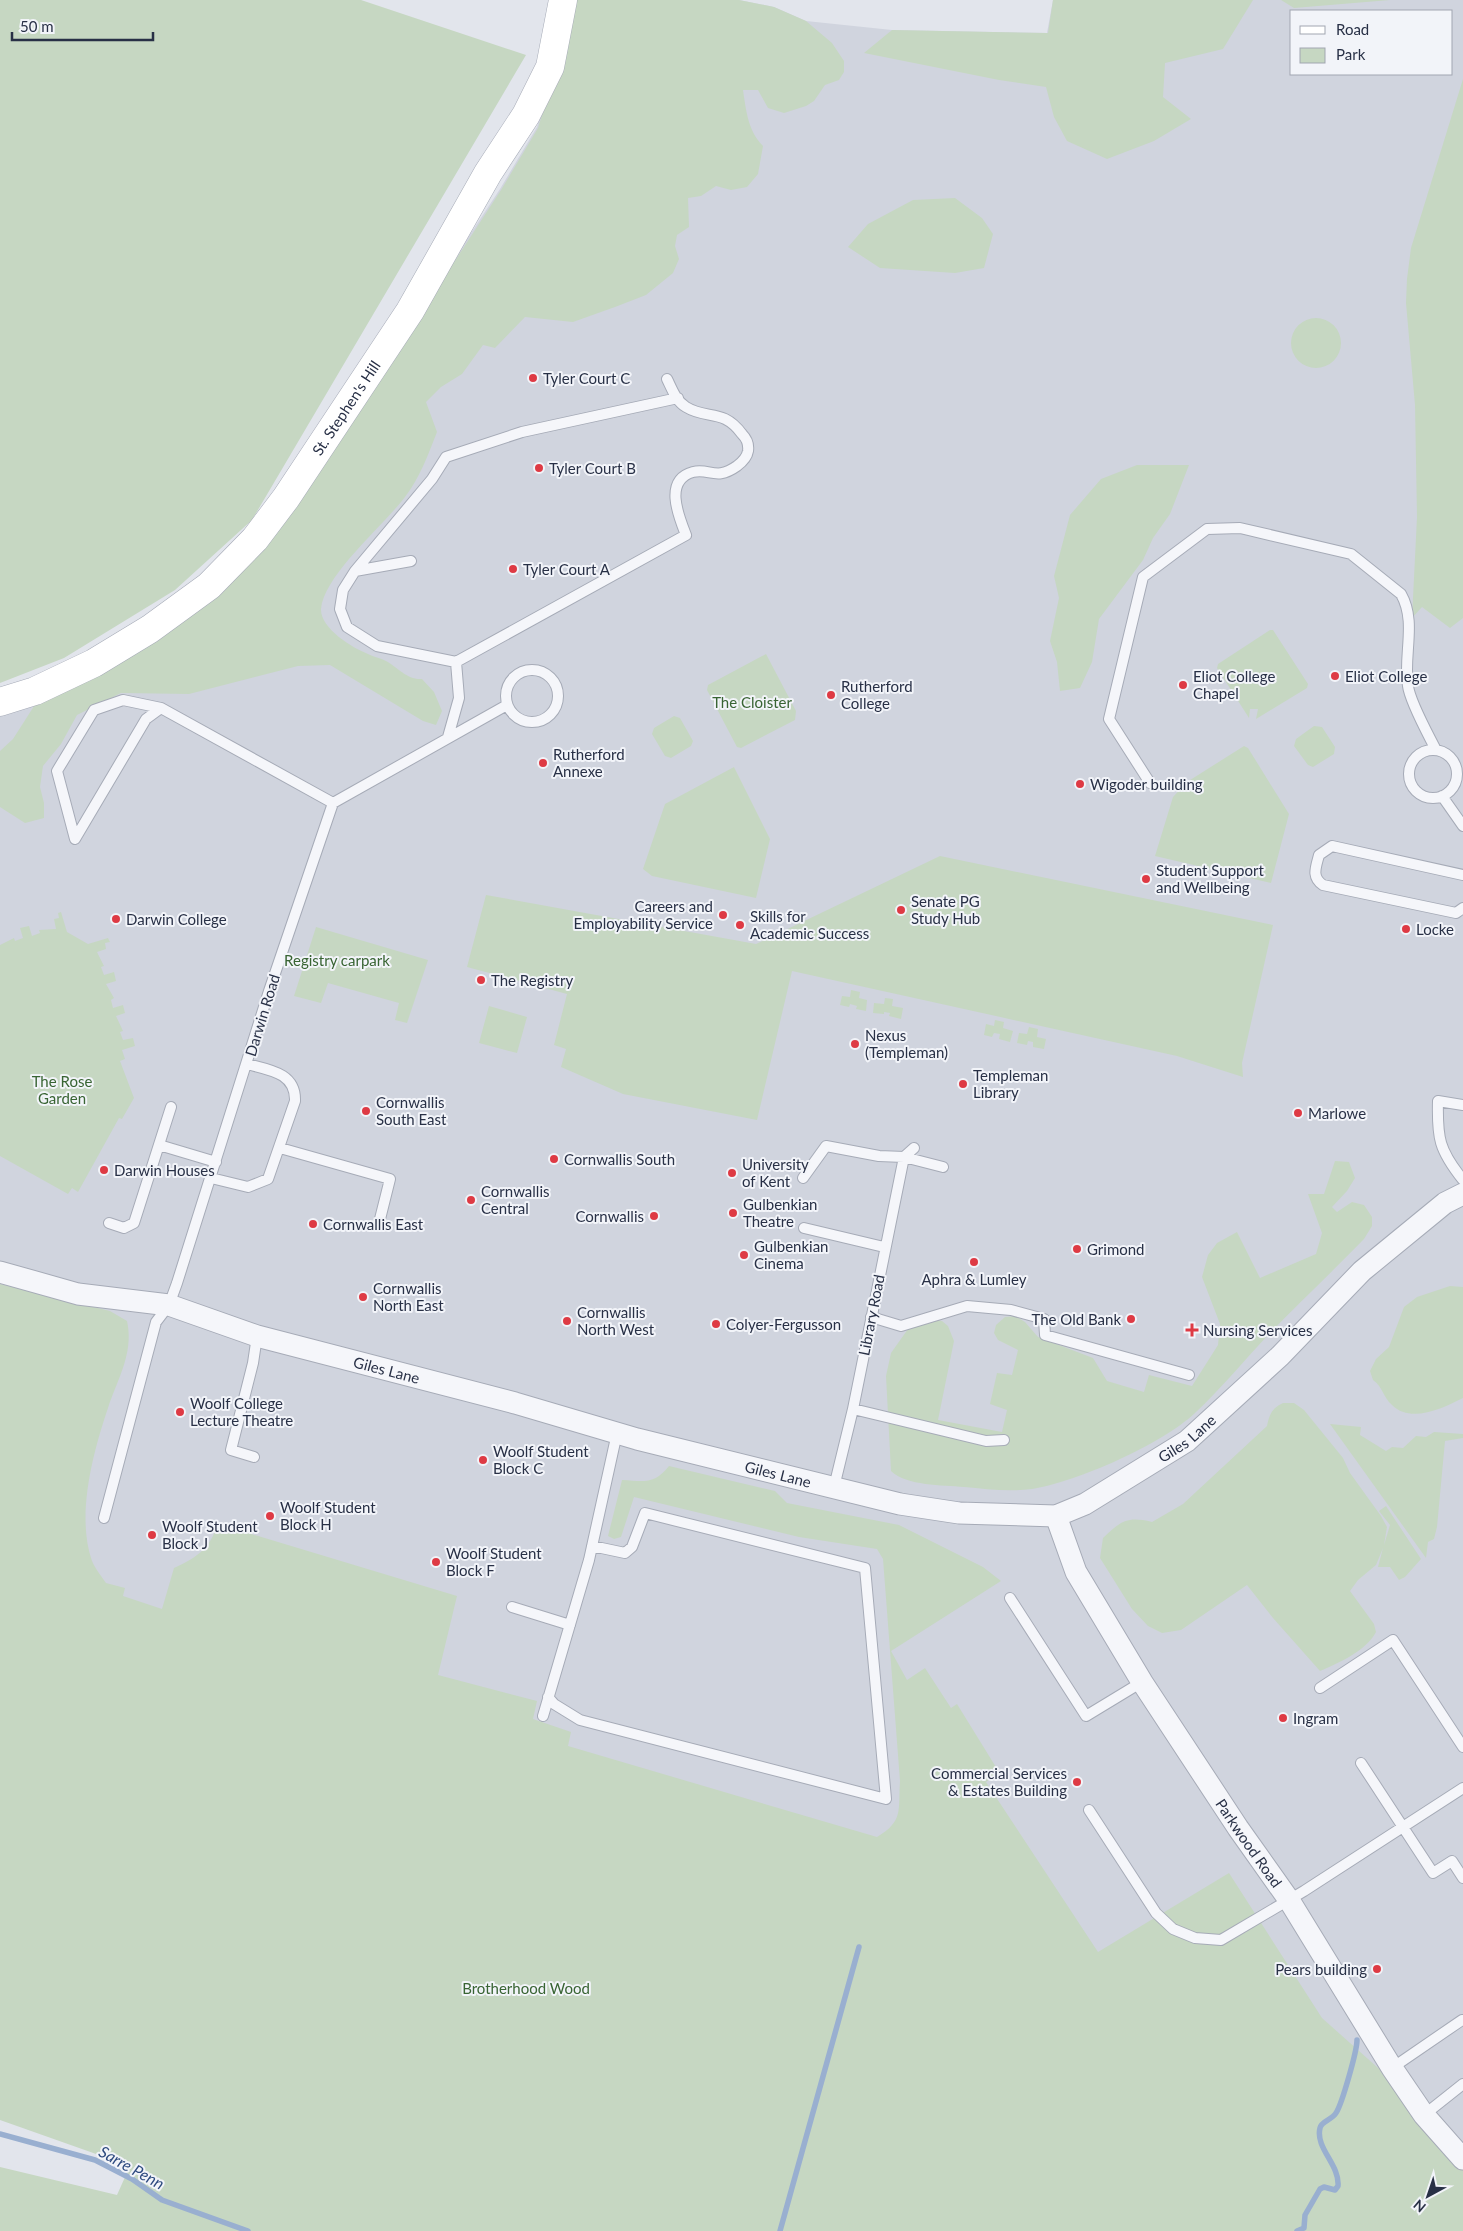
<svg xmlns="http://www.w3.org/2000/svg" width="1463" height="2231" font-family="Lato,sans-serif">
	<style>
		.built { fill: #d0d4de; fill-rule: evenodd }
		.green { fill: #c6d7c2 }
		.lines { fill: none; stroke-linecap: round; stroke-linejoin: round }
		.stream { stroke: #99afd0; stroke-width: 5.5 }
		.lane-casing { stroke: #a6abb7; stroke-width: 12 }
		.street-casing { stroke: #a6abb7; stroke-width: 23 }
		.secondary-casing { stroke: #a6abb7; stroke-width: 29 }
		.lane { stroke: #f5f6fa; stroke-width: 10 }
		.street { stroke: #f5f6fa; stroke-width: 21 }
		.secondary { stroke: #fff; stroke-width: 28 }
		.poi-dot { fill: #de3a44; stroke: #f2f4f9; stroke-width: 2 }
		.labels { text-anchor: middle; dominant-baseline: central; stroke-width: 4; stroke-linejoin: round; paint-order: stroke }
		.poi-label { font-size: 15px; fill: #283046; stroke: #f2f4f9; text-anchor: start }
		.street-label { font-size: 15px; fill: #283046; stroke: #f2f4f9 }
		.park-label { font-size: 15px; fill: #386433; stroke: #f2f4f9 }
		.water-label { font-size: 16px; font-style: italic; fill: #2d4a7f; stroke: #f2f4f9 }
	</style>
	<rect width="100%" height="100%" fill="#e2e5ec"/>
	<path class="built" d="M739,0l35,7 32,14 86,9 155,3 6,-33h410v2231l-1463,-597v-921l215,-118 200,-277 85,-129 37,-62 17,-56zM1292,11h160v63h-160z"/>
	<path class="green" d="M0,0h361l165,55 -274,465 -77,70 -111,68 -64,25z
		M572,0h167l35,7 32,14 26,22 12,18v11l-5,8 -14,5 -11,16 -8,5 -22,7 -16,-5 -10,-18h-15c3,20 5,41 20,56l-5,28 -11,13 -16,3 -15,-4 -15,10 -13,2 1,29 -12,8 -2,11 4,13 -6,14 -27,22 -31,12 -42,15 -48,-5 -30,31 -12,-3 -21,29 -21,13 -15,15 11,30c-9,23 -17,45 -32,65 -21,28 -81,78 -84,112 -1,19 31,39 47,45 6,3 12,4 18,7 13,7 21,19 36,18l12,13 8,19 -6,14 -13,-4 -93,-56 -32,1 -109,28 -68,-1 -44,22 -16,29 -18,22 -3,21 4,16v15l-19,5 -25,-16v-56l13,-12 23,-36 119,-62 262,-322 84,-129 37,-62 17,-56z
		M1053,0h200l-30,49 -58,14 -2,34 28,22 -37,22 -47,18 -40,-18 -13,-24 -8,-30 -47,-7 -135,-27 28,-23 156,3z
		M1281,0h109l-96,8z
		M1463,79v539l-13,10 -28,-21 -10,11 5,-101 -2,-112 -9,-102 1,-24 4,-31z
		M955,198l27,20 11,16 -9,34 -29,5 -75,-5 -32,-21 20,-23 45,-24z
		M1291 343a25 25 0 1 1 50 0a25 25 0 1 1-50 0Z
		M1137,465h52l-19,49 -17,24 -10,22 -44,59 -7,43 -12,26 -20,3 -3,-29 -7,-21 9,-43 -5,-22 16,-61 31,-36z
		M1270,630h3l35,54 -1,4 -51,31 2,-10h-8l-1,9 -32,-50 1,-4z
		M766,654l30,57 -1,9 -54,28 -4,-1 -30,-57 1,-5z
		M674,716l6,2 13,23 -2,5 -20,12 -6,-2 -13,-22 2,-6z
		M1314,726l8,1 13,20 -1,7 -21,13 -5,-2 -14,-19 2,-7z
		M1244,746l4,2 41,66 -18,69 -116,-27 18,-59 14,-15z
		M734,767l36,72 -14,59 -104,-22 -9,-7 22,-65z
		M940,856l333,69 -31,138 1,14 -66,-21 -385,-85 -35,149 -134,-26 -62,-27 5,-18 -12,-4 13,-51 -100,-27 19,-72 270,49z
		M61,912l6,20 21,12 20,-6 2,4 -5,1 1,6 -9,3 7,14 -3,1 3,8 10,-3 2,9 -10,3 8,14 -3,2 2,8 10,-3 2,8 -9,3 7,15 -3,1 3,8 10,-2 2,8 -13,4 3,9 -5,2 14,37 -12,21 -3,-1 -41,74 -6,-4 -4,6 -68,-38v-211l14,-7 1,3 8,-3 -3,-10 9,-2 3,10 8,-3 -1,-3 17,-1 -2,-10 5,-1 -1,-5z
		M316,927l112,33 -21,63 -12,-3 4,-17 -71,-20 -7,20 -27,-7z
		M851,990l9,2 -1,6 8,2 -1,11 -10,-2 1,-3 -7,-2 -1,3 -9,-2 2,-9 8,1z
		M885,998l8,1 -1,7 11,2 -2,11 -12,-3 1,-3 -6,-1v2l-11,-1 1,-10 10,1z
		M489,1006l38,11 -10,36 -38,-10z
		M995,1020l9,2 -1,6 10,3 -3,11 -11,-3 1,-5 -6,-1 -2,4 -8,-2 2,-11 8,2z
		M1029,1027l9,2 -1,8 9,2 -2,10 -11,-2v-5l-5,-1 -1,4 -10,-2 2,-10 8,1z
		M1335,1161l14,1 6,16 -8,13 -15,16 5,5 15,-10 12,3 8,12v9l-8,13c-31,32 -63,62 -94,94 -25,26 -48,55 -75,80 -33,31 -118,69 -163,76 -23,3 -46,0 -68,-2 -22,-2 -57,-1 -73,-16l-5,-95 5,-23 17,-24 24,-9 10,1 6,5 6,15 -16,79 64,12 5,-22 -17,-6 7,-31 15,2 6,-25 -20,-10 -4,-7 2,-8 9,-8 10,-1 10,6 13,15 55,21 14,23 37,11 5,-17 43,11 26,-41 2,-21 -18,-47 6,-22 9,-12 20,-11 23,46 56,-24 6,-21 -14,-39h16z
		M0,1284l110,27 17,10c7,32 -9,57 -19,87 -15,44 -32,108 -16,153 3,7 9,15 14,22l19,5 -2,8 39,13 12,-41c24,-11 35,-19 44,-44l239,72 -19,79 99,26 -4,18 38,13 -3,14 309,91c27,-16 21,-27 23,-56l-17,-222 -6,-10 -78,-12 -165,-40 -13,40 -7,2 -6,-3 14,-56c22,1 32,5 47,-14l106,25 12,12 112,22 84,42 18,14 -110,70 16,29 18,-12 26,40 6,-4 42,68 -13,10 112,170 131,-79 93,145 64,57 77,94v62h-1463v-64l117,28 13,-29 -130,-46z
		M1450,1286l13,1v111c-20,10 -52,26 -71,7 -9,-8 -9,-18 -19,-25l-3,-9 6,-12 13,-12 15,-40 13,-10z
		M1283,1403h11l10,7 39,48 7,15 31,43 6,11 -3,18 6,-20 -11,-14 7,-5 35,53 -16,18 -6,3 -9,-13h-12l5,-19 -7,17 -18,15 -8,11 24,33 2,8c-9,18 -37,31 -56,39l-47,-53 -26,-33 -66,45 -19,3 -14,-7 -16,-17 -32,-51 3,-20c18,-17 24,-22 49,-16l31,-18 84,-78c2,-11 5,-18 16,-23z
		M1330,1424l31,3 -1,8 26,16 6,-4 11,1 13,-12 10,1 8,-5 29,2v4l-18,3 -8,86 -3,12 -6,3 -2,16z"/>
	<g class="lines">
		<path class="stream" d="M0,2134l95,26 37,19 30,21 86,31
			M780,2231l79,-284
			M1297,2231l7,-3 1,-13 15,-26 4,-2 11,3 3,-4c2,-21 -23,-38 -18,-58 1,-7 12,-8 16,-15 6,-9 21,-62 21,-73"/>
		<g class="lane-casing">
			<path id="lane" d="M355,571l56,-10
				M456,662l-79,-16 -30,-19 -7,-18 3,-19 12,-19 77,-92 14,-22 76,-25 156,-34
				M506 696a26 26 0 1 1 52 0a26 26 0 1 1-52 0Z
				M161,708l-15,11 -71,120 -18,-68 37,-61 29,-10 38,8 172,95
				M448,737l11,-39 -3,-36 230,-127c-7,-18 -23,-55 7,-63 17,-4 23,9 44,-6 4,-3 10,-9 11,-15 1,-7 -2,-13 -6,-17 -19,-26 -35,-14 -56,-27 -10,-6 -14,-18 -19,-28
				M1409 774a24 24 0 1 1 48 0a24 24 0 1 1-48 0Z
				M1150,783l-41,-64 34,-142 64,-48 33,-1 111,26 50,40c16,28 2,61 7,92 2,16 20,48 28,64
				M1442,796l21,30
				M1463,875l-131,-29 -13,9c-3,12 -8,22 4,30l133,28 7,-5
				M1463,1105l-25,-4c-1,37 1,49 25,79
				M159,1145l57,17
				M280,1148l110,31 -10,40
				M211,1178l37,9 20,-8 27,-78c1,-28 -25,-31 -48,-37
				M803,1178l23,-32 53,10 25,1 39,10
				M109,1223l15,5 10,-5 37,-116
				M804,1228l80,19
				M871,1317l30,9 66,-20 44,4 33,9 1,16 144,40
				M853,1409l133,32 18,-1
				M254,1457l-23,-7 22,-87 4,-27
				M834,1487l19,-78 51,-252 10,-9
				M104,1518l52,-196 13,-17 8,-22 92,-292 64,-188 174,-98
				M1010,1598l76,118 56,-34
				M512,1607l58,18
				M1320,1688l73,-48 70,107
				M548,1697l6,7 26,16 306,79 -21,-231 -220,-55 -13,34 -7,6 -33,-7
				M543,1716l46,-156 28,-127
				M1361,1763l72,110 19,-12 11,17
				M1089,1810l67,103 17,16 22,9 26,2 83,-49 159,-103
				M1392,2068l70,-48
				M1424,2115l39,-31"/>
		</g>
		<g class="street-casing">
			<g id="street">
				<path id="s1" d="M0,1272l78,22 91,11 88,31 258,67 122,36 263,65 59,9 97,3 29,-12 102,-63 93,-85 82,-85 83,-68 18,-9"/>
				<path id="s2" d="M1056,1516l20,56 66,110 96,146 51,72 103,168 32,47 39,44"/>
			</g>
		</g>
		<g class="secondary-casing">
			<g id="secondary">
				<path id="s3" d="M0,702l35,-11 59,-28 56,-34 59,-43 46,-47 31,-41 124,-187 78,-138 38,-58 24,-48 13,-67"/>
			</g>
		</g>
		<use href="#lane" class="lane"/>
		<use href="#street" class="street"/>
		<use href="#secondary" class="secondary"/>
	</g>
	<g class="poi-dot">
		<circle cx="533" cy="378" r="5"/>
		<circle cx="539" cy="468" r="5"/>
		<circle cx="513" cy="569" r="5"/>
		<circle cx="1335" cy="676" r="5"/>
		<circle cx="1183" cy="685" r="5"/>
		<circle cx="831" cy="695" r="5"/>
		<circle cx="543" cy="763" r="5"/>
		<circle cx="1080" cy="784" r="5"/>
		<circle cx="1146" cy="879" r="5"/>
		<circle cx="901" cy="910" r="5"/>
		<circle cx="723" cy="915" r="5"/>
		<circle cx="116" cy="919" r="5"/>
		<circle cx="740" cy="925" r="5"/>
		<circle cx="1406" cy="929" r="5"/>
		<circle cx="481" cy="980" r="5"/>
		<circle cx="855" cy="1044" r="5"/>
		<circle cx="963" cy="1084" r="5"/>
		<circle cx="366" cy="1111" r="5"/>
		<circle cx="1298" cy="1113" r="5"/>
		<circle cx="554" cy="1159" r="5"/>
		<circle cx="104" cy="1170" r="5"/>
		<circle cx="732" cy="1173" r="5"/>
		<circle cx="471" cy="1200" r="5"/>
		<circle cx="733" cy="1213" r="5"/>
		<circle cx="654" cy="1216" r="5"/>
		<circle cx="313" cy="1224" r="5"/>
		<circle cx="1077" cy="1249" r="5"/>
		<circle cx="744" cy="1255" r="5"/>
		<circle cx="974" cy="1262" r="5"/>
		<circle cx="363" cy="1297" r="5"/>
		<circle cx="1131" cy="1319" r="5"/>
		<circle cx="567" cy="1321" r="5"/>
		<circle cx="716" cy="1324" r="5"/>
		<path d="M1189.5 1322.5h5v5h5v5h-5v5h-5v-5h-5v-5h5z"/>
		<circle cx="180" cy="1412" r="5"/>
		<circle cx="483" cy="1460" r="5"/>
		<circle cx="270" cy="1516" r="5"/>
		<circle cx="152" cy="1535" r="5"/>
		<circle cx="436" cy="1562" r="5"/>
		<circle cx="1283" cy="1718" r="5"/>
		<circle cx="1077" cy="1782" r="5"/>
		<circle cx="1377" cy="1969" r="5"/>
	</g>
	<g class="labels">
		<g class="poi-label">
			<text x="543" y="378">Tyler Court C</text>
			<text x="549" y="468">Tyler Court B</text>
			<text x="523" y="569">Tyler Court A</text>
			<text x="1193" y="676">Eliot College<tspan x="1193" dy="17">Chapel</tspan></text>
			<text x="1345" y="676">Eliot College</text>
			<text x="841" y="686">Rutherford<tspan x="841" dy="17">College</tspan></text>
			<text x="553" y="754">Rutherford<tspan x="553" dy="17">Annexe</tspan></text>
			<text x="1090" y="784">Wigoder building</text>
			<text x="1156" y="870">Student Support<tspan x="1156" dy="17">and Wellbeing</tspan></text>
			<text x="911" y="901">Senate PG<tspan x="911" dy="17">Study Hub</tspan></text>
			<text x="713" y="906" text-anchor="end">Careers and<tspan x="713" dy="17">Employability Service</tspan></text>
			<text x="750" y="916">Skills for<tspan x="750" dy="17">Academic Success</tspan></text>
			<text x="126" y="919">Darwin College</text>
			<text x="1416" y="929">Locke</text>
			<text x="491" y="980">The Registry</text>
			<text x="865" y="1035">Nexus<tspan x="865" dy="17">(Templeman)</tspan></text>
			<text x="973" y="1075">Templeman<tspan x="973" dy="17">Library</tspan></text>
			<text x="376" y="1102">Cornwallis<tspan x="376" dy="17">South East</tspan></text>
			<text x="1308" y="1113">Marlowe</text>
			<text x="564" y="1159">Cornwallis South</text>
			<text x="742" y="1164">University<tspan x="742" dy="17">of Kent</tspan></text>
			<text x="114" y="1170">Darwin Houses</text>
			<text x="481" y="1191">Cornwallis<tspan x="481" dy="17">Central</tspan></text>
			<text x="743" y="1204">Gulbenkian<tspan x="743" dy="17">Theatre</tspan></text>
			<text x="644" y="1216" text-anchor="end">Cornwallis</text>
			<text x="323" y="1224">Cornwallis East</text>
			<text x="754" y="1246">Gulbenkian<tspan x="754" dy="17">Cinema</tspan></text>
			<text x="1087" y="1249">Grimond</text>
			<text x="974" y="1279" text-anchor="middle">Aphra &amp; Lumley</text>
			<text x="373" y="1288">Cornwallis<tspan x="373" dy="17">North East</tspan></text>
			<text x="577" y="1312">Cornwallis<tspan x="577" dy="17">North West</tspan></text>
			<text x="1121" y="1319" text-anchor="end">The Old Bank</text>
			<text x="726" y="1324">Colyer-Fergusson</text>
			<text x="1203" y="1330">Nursing Services</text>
			<text x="190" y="1403">Woolf College<tspan x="190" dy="17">Lecture Theatre</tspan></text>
			<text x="493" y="1451">Woolf Student<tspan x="493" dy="17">Block C</tspan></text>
			<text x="280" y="1507">Woolf Student<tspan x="280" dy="17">Block H</tspan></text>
			<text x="162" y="1526">Woolf Student<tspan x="162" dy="17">Block J</tspan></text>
			<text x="446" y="1553">Woolf Student<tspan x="446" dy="17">Block F</tspan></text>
			<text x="1293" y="1718">Ingram</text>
			<text x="1067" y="1773" text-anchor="end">Commercial Services<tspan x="1067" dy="17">&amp; Estates Building</tspan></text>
			<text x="1367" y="1969" text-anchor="end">Pears building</text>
		</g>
		<g class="street-label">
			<text stroke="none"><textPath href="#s3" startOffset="466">St. Stephen's Hill</textPath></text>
			<text transform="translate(262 1015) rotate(-73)">Darwin Road</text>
			<text transform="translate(871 1315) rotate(-79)">Library Road</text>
			<text stroke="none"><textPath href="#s1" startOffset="400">Giles Lane</textPath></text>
			<text stroke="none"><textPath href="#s1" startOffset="1240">Giles Lane</textPath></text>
			<text stroke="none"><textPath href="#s1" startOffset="805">Giles Lane</textPath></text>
			<text stroke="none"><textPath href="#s2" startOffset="381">Parkwood Road</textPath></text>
		</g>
		<g class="park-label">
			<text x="752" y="702">The Cloister</text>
			<text x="337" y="960">Registry carpark</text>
			<text x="62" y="1081">The Rose<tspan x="62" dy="17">Garden</tspan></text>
			<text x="526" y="1988">Brotherhood Wood</text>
		</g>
		<g class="water-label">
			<text transform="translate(132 2167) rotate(29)">Sarre Penn</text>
		</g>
	</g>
	<rect x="1290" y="10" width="162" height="65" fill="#f2f4f9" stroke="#a1a6b1"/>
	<rect x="1300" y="26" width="25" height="8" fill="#ffffff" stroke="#a1a6b1"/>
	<text x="1336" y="35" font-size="15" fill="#283046">Road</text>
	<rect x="1300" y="48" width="25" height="15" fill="#c6d7c2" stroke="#a1a6b1"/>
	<text x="1336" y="60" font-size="15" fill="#283046">Park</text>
	<g transform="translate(1428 2196) rotate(220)" stroke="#f2f4f9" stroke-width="4" paint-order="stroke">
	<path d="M0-4L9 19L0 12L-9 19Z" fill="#283046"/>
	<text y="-8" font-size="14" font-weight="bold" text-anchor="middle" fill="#283046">N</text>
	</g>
	<path d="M12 32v8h141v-8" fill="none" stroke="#283046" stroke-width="2.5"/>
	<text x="20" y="32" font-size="15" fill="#283046" stroke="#f2f4f9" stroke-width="4" paint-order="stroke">50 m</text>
</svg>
